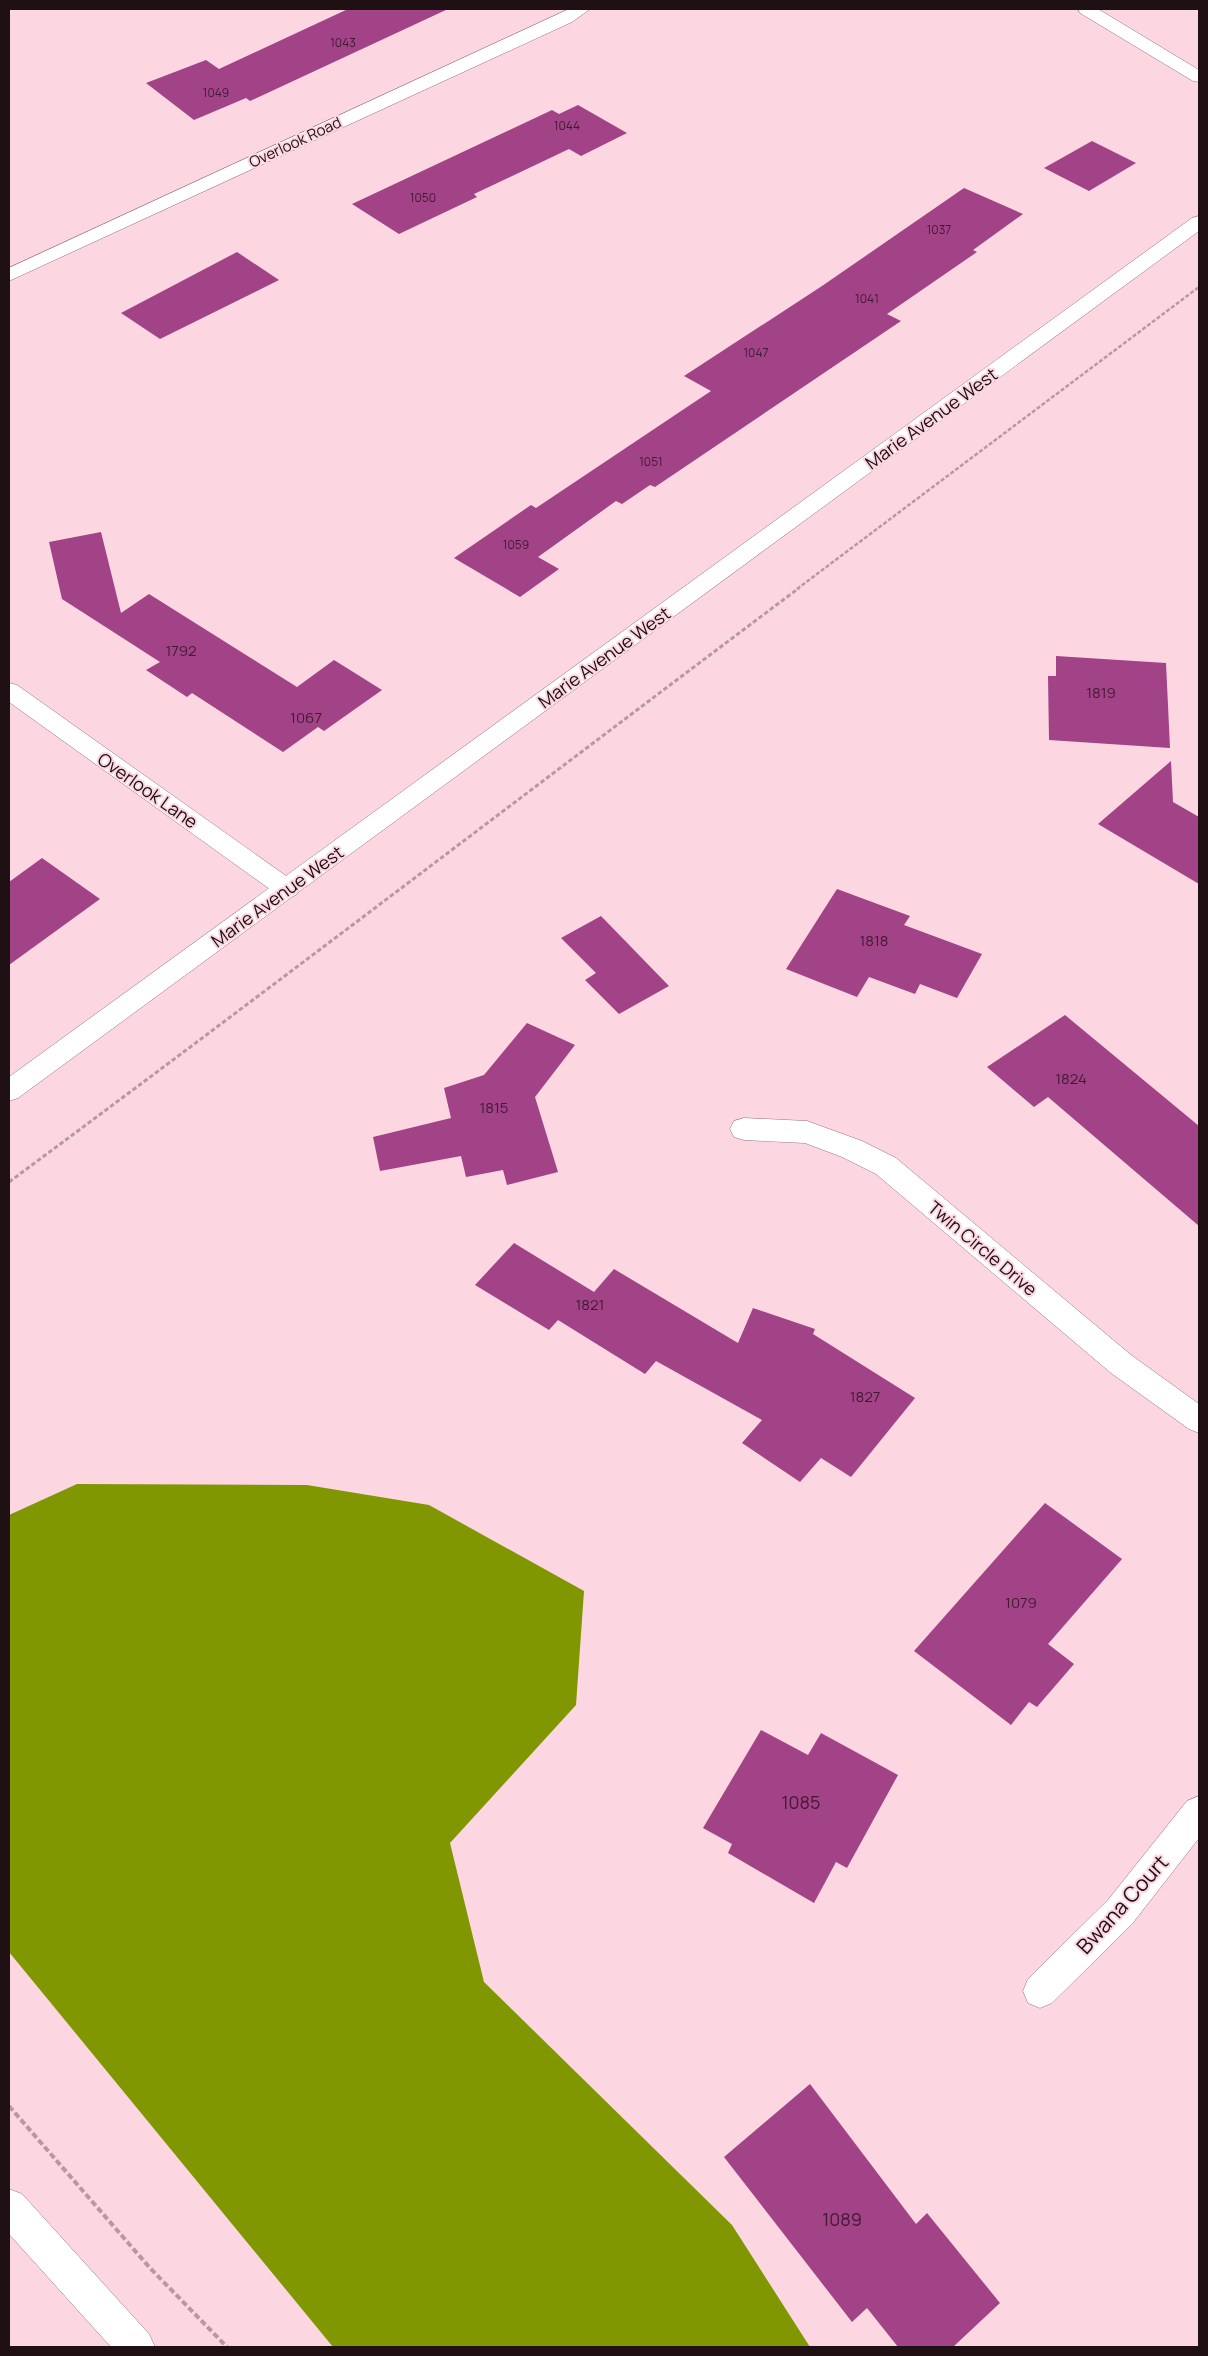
<svg xmlns="http://www.w3.org/2000/svg" width="1208" height="2356" font-family="Manrope,sans-serif">
	<style>
		.water { fill: #809701 }
		.building { fill: #a24287 }
		.lines { fill: none; stroke-linecap: round; stroke-linejoin: round }
		.street-casing { stroke: #966e79; stroke-width: 1 }
		.secondary-casing { stroke: #966e79; stroke-width: 1 }
		.path-far2 { stroke: #b799a1; stroke-width: 2.5; stroke-dasharray: 4 2; stroke-linecap: butt }
		.path-far1 { stroke: #b799a1; stroke-width: 3; stroke-dasharray: 4.5 2.5; stroke-linecap: butt }
		.path { stroke: #b799a1; stroke-width: 4; stroke-dasharray: 6 3; stroke-linecap: butt }
		.street { fill: #fff; fill-rule: evenodd }
		.secondary { fill: #fff; fill-rule: evenodd }
		.labels { text-anchor: middle; dominant-baseline: central; stroke-width: 4; stroke-linejoin: round; paint-order: stroke }
		.far-number-label { font-size: 12px; fill: #401c31 }
		.far-street-label { font-size: 15px; fill: #1f1014; stroke: #fcd7e1 }
		.number-label { font-size: 15px; fill: #401c31 }
		.street-label { font-size: 18px; fill: #1f1014; stroke: #fcd7e1 }
		.near-number-label { font-size: 18px; fill: #401c31 }
		.near-street-label { font-size: 21px; fill: #1f1014; stroke: #fcd7e1 }
	</style>
	<rect width="100%" height="100%" fill="#fcd7e1"/>
	<path class="water" d="M77,1484l230,1 122,20 155,86 -8,114 -126,138 34,139 248,243 78,122h-477l-324,-395v-437z"/>
	<path class="building" d="M348,9h100l-198,92 -4,-3 -52,22 -48,-37 60,-23 13,9z
		M578,105l49,28 -46,23 -12,-7 -95,45 3,3 -78,37 -47,-30 200,-94 7,4z
		M1092,141l44,22 -47,28 -45,-23z
		M964,188l59,26 -50,36 4,2 -90,62 14,7 -246,166 -5,-2 -28,19 -6,-3 -78,56 21,12 -39,28 -66,-39 77,-53 5,3 175,-117 -27,-15 138,-90z
		M237,252l42,28 -119,59 -39,-26z
		M101,532l20,81 28,-19 148,93 37,-27 48,30 -58,41 -6,-4 -35,25 -91,-59 -5,4 -41,-27 14,-8 -98,-63 -13,-57z
		M1056,656l110,7 4,85 -121,-8 -1,-64h8z
		M1171,761l2,41 26,15v67l-101,-60z
		M42,858l58,41 -91,66v-83z
		M837,889l73,27 -6,9 78,29 -25,44 -37,-14 -5,10 -46,-17 -12,20 -71,-28z
		M601,916l68,70 -50,28 -34,-34 11,-7 -35,-35z
		M1065,1015l134,111v100l-151,-129 -14,10 -47,-40z
		M527,1023l48,22 -40,52 23,75 -51,13 -4,-15 -37,7 -5,-21 -81,15 -7,-34 78,-19 -7,-30 40,-13z
		M514,1243l80,49 20,-23 124,74 15,-35 62,21 -2,5 102,64 -64,79 -30,-19 -21,24 -58,-39 20,-23 -106,-59 -11,13 -87,-54 -9,10 -74,-45z
		M1045,1503l77,56 -74,85 26,20 -37,43 -8,-5 -18,23 -97,-74z
		M761,1730l47,25 13,-22 77,42 -51,93 -11,-6 -22,41 -86,-50 4,-9 -29,-16z
		M810,2084l106,140 11,-11 73,90 -47,44h-55l-31,-39 -15,14 -128,-165z"/>
	<g class="lines">
		<g class="street-casing">
			<path id="street" d="M569,9h21l-18,13 -563,259v-13z
				M1078,9h20l101,61v12l-6,-1 -113,-68z
				M9,683l8,2 279,198 3,6 -3,6 -9,3 -9,-3 -269,-193z
				M744,1118l63,3 55,20 34,17 235,197 68,49v29l-10,-4 -78,-56 -235,-199 -34,-17 -37,-14 -61,-3 -10,-3 -4,-8 4,-8z
				M1199,1796v42l-67,86 -80,79 -12,5 -12,-5 -5,-12 5,-12 80,-79 79,-99z"/>
		</g>
		<g class="secondary-casing">
			<path id="secondary" d="M1199,216v15l-1181,867 -9,3v-24l1183,-859z
				M9,2189l13,5 127,140 6,13h-44l-102,-113z"/>
		</g>
		<path class="path-far2" d="M797,589l402,-302"/>
		<path class="path-far1" d="M9,1182c265,-196 526,-396 790,-594"/>
		<path class="path" d="M9,2106l141,162 77,79"/>
		<use href="#street" class="street"/>
		<use href="#secondary" class="secondary"/>
	</g>
	<g class="labels">
		<g class="far-number-label">
			<text x="343" y="42">1043</text>
			<text x="216" y="92">1049</text>
			<text x="567" y="125">1044</text>
			<text x="423" y="197">1050</text>
			<text x="939" y="229">1037</text>
			<text x="867" y="298">1041</text>
			<text x="756" y="352">1047</text>
			<text x="651" y="461">1051</text>
			<text x="516" y="544">1059</text>
		</g>
		<g class="far-street-label">
			<text transform="translate(295 142) rotate(-25)">Overlook Road</text>
		</g>
		<g class="number-label">
			<text x="181" y="650">1792</text>
			<text x="1101" y="692">1819</text>
			<text x="306" y="717">1067</text>
			<text x="874" y="940">1818</text>
			<text x="1071" y="1078">1824</text>
			<text x="494" y="1107">1815</text>
			<text x="590" y="1304">1821</text>
			<text x="865" y="1396">1827</text>
			<text x="1021" y="1602">1079</text>
		</g>
		<g class="street-label">
			<text transform="translate(931 418) rotate(-36)">Marie Avenue West</text>
			<text transform="translate(604 657) rotate(-36)">Marie Avenue West</text>
			<text transform="translate(148 790) rotate(35)">Overlook Lane</text>
			<text transform="translate(277 896) rotate(-36)">Marie Avenue West</text>
			<text transform="translate(983 1248) rotate(40)">Twin Circle Drive</text>
		</g>
		<g class="near-number-label">
			<text x="801" y="1802">1085</text>
			<text x="842" y="2219">1089</text>
		</g>
		<g class="near-street-label">
			<text transform="translate(1122 1904) rotate(-48)">Bwana Court</text>
		</g>
	</g>
	<rect width="1208" height="2356" fill="none" stroke="#1f1014" stroke-width="20"/>
</svg>
